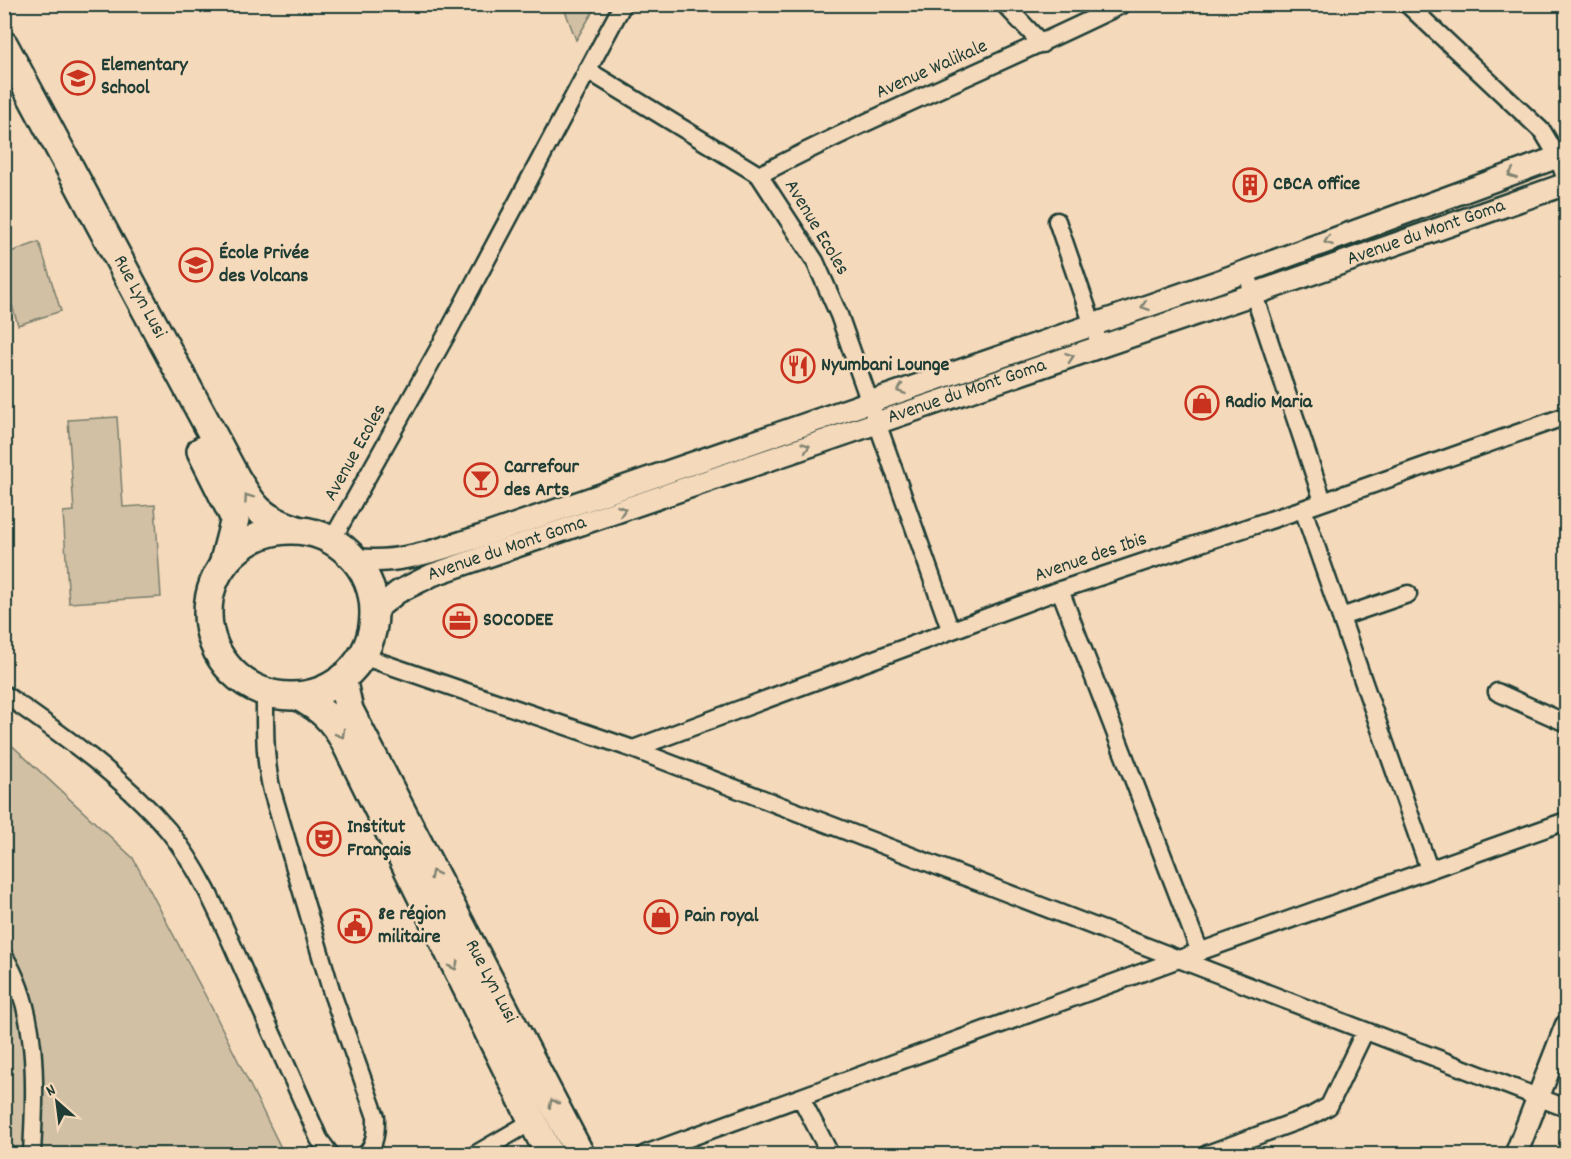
<svg xmlns="http://www.w3.org/2000/svg" width="1571" height="1159" font-family="Dekko,sans-serif">
	<style>
		.green { fill: #d2c0a5; stroke: #787e6c; stroke-width: 1.5 }
		.lines { fill: none; stroke-linecap: round; stroke-linejoin: round }
		.minor-casing { stroke: #1f3d34; stroke-width: 21 }
		.tertiary-casing { stroke: #1f3d34; stroke-width: 26 }
		.primary-casing { stroke: #1f3d34; stroke-width: 32 }
		.minor { stroke: #f5d9bb; stroke-width: 16 }
		.tertiary { stroke: #f5d9bb; stroke-width: 21 }
		.primary { stroke: #f5d9bb; stroke-width: 27 }
		.oneway { stroke: #7f8371 }
		.labels { text-anchor: middle; dominant-baseline: central; stroke-width: 5; stroke-linejoin: round; paint-order: stroke }
		.poi-label { font-size: 20px; font-weight: bold; fill: #1f3d34; stroke: #f5d9bb; text-anchor: start }
		.street-label { font-size: 20px; fill: #1f3d34; stroke: #f5d9bb }
	</style>
	<rect width="100%" height="100%" fill="#f5d9bb"/>
	<filter id="ink" filterUnits="userSpaceOnUse"><feTurbulence type="fractalNoise" baseFrequency=".0167" numOctaves="2"/><feDisplacementMap in="SourceGraphic" scale="12" xChannelSelector="R" yChannelSelector="G"/><feConvolveMatrix kernelMatrix="1 2 1 2 8 2 1 2 1" color-interpolation-filters="sRGB"/></filter>
	<g filter="url(#ink)">
		<path class="green" d="M563,5h34l-21,35z
			M39,242l22,69 -43,14 -13,-43v-28z
			M117,417l6,90 32,-2 6,92 -92,6 -6,-91 11,-1 -6,-91z
			M4,738l129,120 82,156 69,140h-279z"/>
		<g class="lines">
			<g class="minor-casing">
				<path id="minor" d="M1004,4l38,40
					M1407,4l136,128 15,25 8,23
					M587,70l172,105 56,86 24,54 111,314
					M759,175c119,-62 244,-112 364,-171
					M1057,221l40,116
					M1246,271l77,230
					M1303,509l126,360
					M332,540l116,-208 175,-328
					M1060,590l140,362
					M1341,617l67,-23
					M362,656l271,93 933,359
					M265,692c0,34 -1,67 7,99l60,202 44,124c0,13 0,27 -10,37
					M1497,692l69,31
					M4,694c57,40 118,82 164,136 36,44 56,97 79,148 24,54 49,107 72,161l11,15
					M633,749l427,-159 243,-81 263,-93
					M4,956c36,58 31,134 28,198
					M801,1098l29,56
					M476,1154l55,-32
					M645,1154l534,-195 387,-138
					M1207,1154l104,-38 18,-10 36,-75"/>
			</g>
			<g class="tertiary-casing">
				<g id="tertiary">
					<path d="M355,559c42,7 87,-11 127,-23l735,-254 349,-128"/>
					<path id="s1" d="M374,611l24,-19 34,-17 822,-281 312,-110"/>
					<path d="M1516,1154l50,-128"/>
				</g>
			</g>
			<g class="primary-casing">
				<g id="primary">
					<path id="s2" d="M4,45l232,433c18,30 25,40 59,51"/>
					<path d="M201,451l34,68 -12,46"/>
					<circle cx="291" cy="613" r="83"/>
					<path id="s3" d="M342,678l7,32 231,444"/>
					<path d="M298,696c23,13 34,22 47,46l204,412"/>
				</g>
			</g>
			<use href="#minor" class="minor"/>
			<use href="#tertiary" class="tertiary"/>
			<use href="#primary" class="primary"/>
		</g>
		<defs><path id="oneway-chevron" d="M-2-3.5L2.5 0L-2 3.5" fill="none" stroke-width="1.6" stroke-linecap="round" stroke-linejoin="round" transform="scale(1.5)"/></defs>
		<g class="oneway">
			<use href="#oneway-chevron" transform="translate(1512 174) rotate(160)"/>
			<use href="#oneway-chevron" transform="translate(1328 241) rotate(160)"/>
			<use href="#oneway-chevron" transform="translate(1145 306) rotate(161)"/>
			<use href="#oneway-chevron" transform="translate(1070 357) rotate(-19)"/>
			<use href="#oneway-chevron" transform="translate(901 390) rotate(161)"/>
			<use href="#oneway-chevron" transform="translate(806 447) rotate(-19)"/>
			<use href="#oneway-chevron" transform="translate(248 498) rotate(-125)"/>
			<use href="#oneway-chevron" transform="translate(622 510) rotate(-19)"/>
			<use href="#oneway-chevron" transform="translate(341 734) rotate(60)"/>
			<use href="#oneway-chevron" transform="translate(434 874) rotate(-117)"/>
			<use href="#oneway-chevron" transform="translate(454 966) rotate(64)"/>
			<use href="#oneway-chevron" transform="translate(553 1103) rotate(-117)"/>
		</g>
	</g>
	<defs>
		<g id="school-ring" transform="scale(1.725)"><circle r="9.5" fill="#f5d9bb" stroke="#c8321e" stroke-width="1.5"/><path d="M0-5L7-2L0 1L-7-2ZM-4 1L0 2.5L4 1V4Q0 6-4 4Z" fill="#c8321e"/></g>
		<g id="building-ring" transform="scale(1.725)"><circle r="9.5" fill="#f5d9bb" stroke="#c8321e" stroke-width="1.5"/><path d="M-4-6H4V6H1V3H-1V6H-4ZM-2.5-4.3h1.7v1.8h-1.7ZM.8-4.3h1.7v1.8H.8ZM-2.5-1h1.7V.8h-1.7ZM.8-1h1.7V.8H.8Z" fill="#c8321e"/></g>
		<g id="restaurant-ring" transform="scale(1.725)"><circle r="9.5" fill="#f5d9bb" stroke="#c8321e" stroke-width="1.5"/><path d="M-5-6h1v4h1v-4h1v4h1v-4h1v5L-1.5 .5V6h-2V.5L-5-1ZM5-6V6H3V1.5H1.5Q1.5-4 5-6Z" fill="#c8321e"/></g>
		<g id="shop-ring" transform="scale(1.725)"><circle r="9.5" fill="#f5d9bb" stroke="#c8321e" stroke-width="1.5"/><path d="M-5-2.5h2.3a2.7 3.5 0 0 1 5.4 0H5L5.5 6h-11ZM-1.5-2.5h3a1.5 2.3 0 0 0-3 0Z" fill="#c8321e"/></g>
		<g id="bar-ring" transform="scale(1.725)"><circle r="9.5" fill="#f5d9bb" stroke="#c8321e" stroke-width="1.5"/><path d="M-6-5H6L.8 .8V4.5H3.5V6h-7V4.5H-.8V.8Z" fill="#c8321e"/></g>
		<g id="office-ring" transform="scale(1.725)"><circle r="9.5" fill="#f5d9bb" stroke="#c8321e" stroke-width="1.5"/><path d="M-6-3h4V-5.5h4V-3h4V5H-6ZM-1-4.5V-3h2v-1.5ZM-6 0V1H6V0Z" fill="#c8321e"/></g>
		<g id="theatre-ring" transform="scale(1.725)"><circle r="9.5" fill="#f5d9bb" stroke="#c8321e" stroke-width="1.5"/><path d="M-5-5.5Q0-4 5-5.5V0Q5 5 0 6Q-5 5-5 0ZM-3.3-2.5H-1v1.5H-3.3ZM1-2.5H3.3v1.5H1ZM-2.8 1Q0 5.5 2.8 1Z" fill="#c8321e"/></g>
		<g id="civic-ring" transform="scale(1.725)"><circle r="9.5" fill="#f5d9bb" stroke="#c8321e" stroke-width="1.5"/><path d="M-.6-6.5H3V-4.5H.6V-3L4-1V1h2V6H-6V1h2V-1L-.6-3ZM-1.2 2.5V6h2.4V2.5Z" fill="#c8321e"/></g>
	</defs>
	<g fill-rule="evenodd">
		<use href="#school-ring" x="78" y="78"/>
		<use href="#building-ring" x="1250" y="185"/>
		<use href="#school-ring" x="196" y="265"/>
		<use href="#restaurant-ring" x="798" y="366"/>
		<use href="#shop-ring" x="1202" y="403"/>
		<use href="#bar-ring" x="481" y="480"/>
		<use href="#office-ring" x="460" y="621"/>
		<use href="#theatre-ring" x="324" y="839"/>
		<use href="#shop-ring" x="661" y="917"/>
		<use href="#civic-ring" x="355" y="926"/>
	</g>
	<g class="labels">
		<g class="poi-label">
			<text x="101" y="66">Elementary<tspan x="101" dy="23">School</tspan></text>
			<text x="1273" y="185">CBCA office</text>
			<text x="219" y="254">École Privée<tspan x="219" dy="23">des Volcans</tspan></text>
			<text x="821" y="366">Nyumbani Lounge</text>
			<text x="1225" y="403">Radio Maria</text>
			<text x="504" y="468">Carrefour<tspan x="504" dy="23">des Arts</tspan></text>
			<text x="483" y="621">SOCODEE</text>
			<text x="347" y="828">Institut<tspan x="347" dy="23">Français</tspan></text>
			<text x="378" y="915">8e région<tspan x="378" dy="23">militaire</tspan></text>
			<text x="684" y="917">Pain royal</text>
		</g>
		<g class="street-label">
			<text transform="translate(932 70) rotate(-24)">Avenue Walikale</text>
			<text transform="translate(816 228) rotate(59)">Avenue Ecoles</text>
			<text stroke="none"><textPath href="#s1" startOffset="1120">Avenue du Mont Goma</textPath></text>
			<text stroke="none"><textPath href="#s2" startOffset="286">Rue Lyn Lusi</textPath></text>
			<text stroke="none"><textPath href="#s1" startOffset="634">Avenue du Mont Goma</textPath></text>
			<text transform="translate(356 453) rotate(-61)">Avenue Ecoles</text>
			<text stroke="none"><textPath href="#s1" startOffset="148">Avenue du Mont Goma</textPath></text>
			<text transform="translate(1091 558) rotate(-19)">Avenue des Ibis</text>
			<text stroke="none"><textPath href="#s3" startOffset="339">Rue Lyn Lusi</textPath></text>
		</g>
	</g>
	<rect width="1571" height="1159" fill="none" stroke="#f5d9bb" stroke-width="24"/>
	<rect x="12" y="12" width="1547" height="1135" fill="none" stroke="#1f3d34" stroke-width="2" filter="url(#ink)"/>
	<g transform="translate(57 1102) rotate(332)" stroke="#f5d9bb" stroke-width="4.5" paint-order="stroke">
	<path d="M0-4.5L10 22L0 15L-10 22Z" fill="#1f3d34"/>
	<text y="-9" font-size="16" font-weight="bold" text-anchor="middle" fill="#1f3d34">N</text>
	</g>
</svg>
